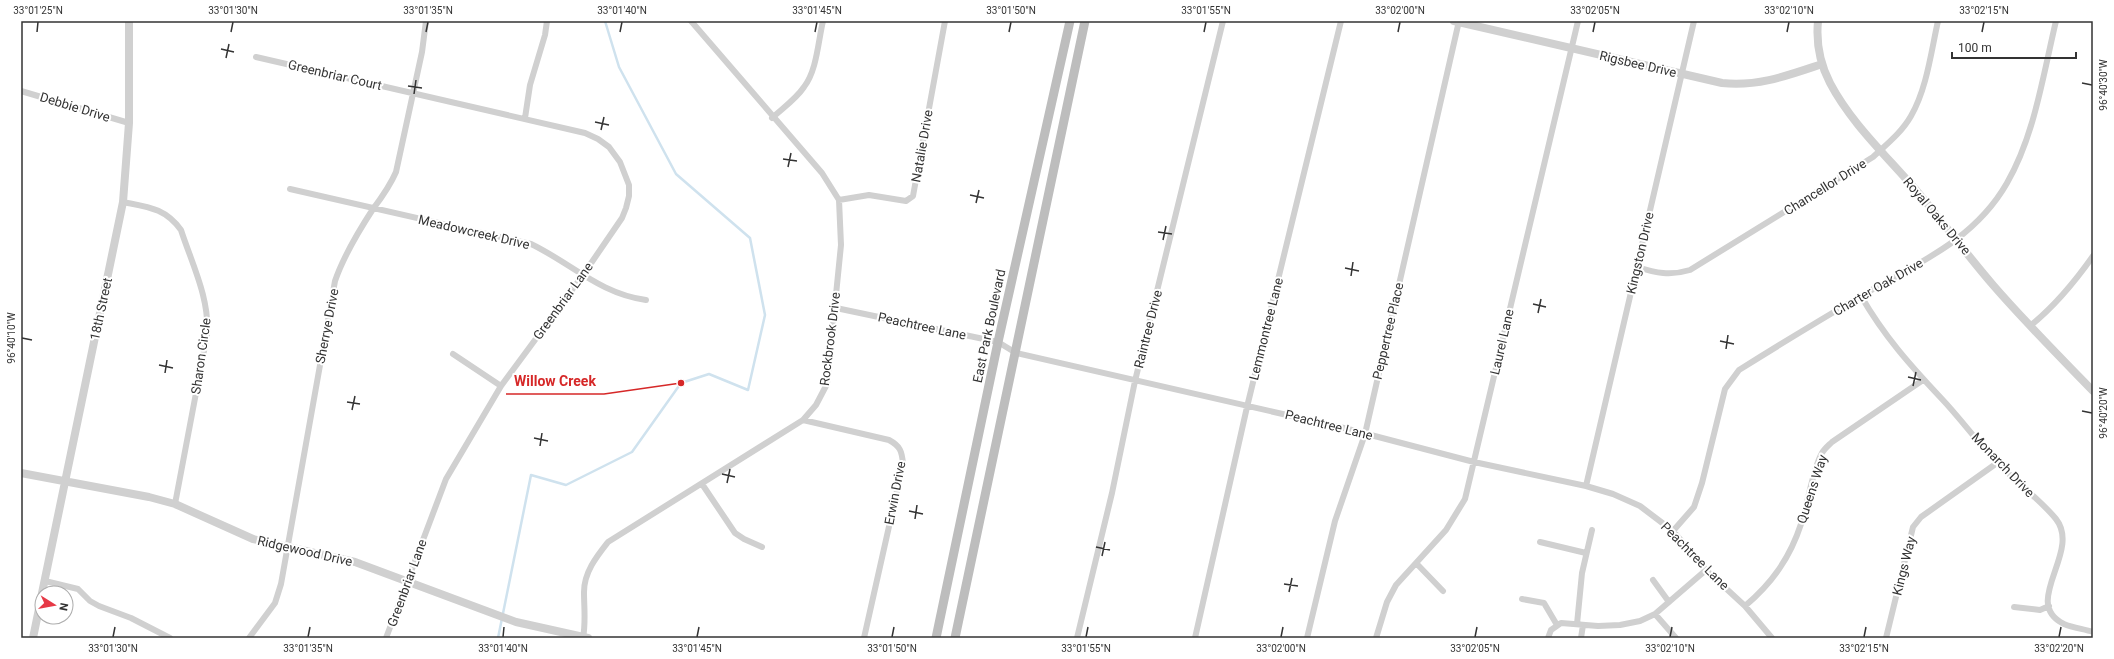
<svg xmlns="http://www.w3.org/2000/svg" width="2114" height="659" font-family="Roboto,sans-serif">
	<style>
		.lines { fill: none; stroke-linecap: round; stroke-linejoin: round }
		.stream { stroke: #cfe2ee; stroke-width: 2.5 }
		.minor { stroke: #d0d0d0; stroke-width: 6 }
		.tertiary { stroke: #d0d0d0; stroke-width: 8 }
		.secondary { stroke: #bdbdbd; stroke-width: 9 }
		.ticks { fill: none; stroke: #333; stroke-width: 1.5 }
		.labels { text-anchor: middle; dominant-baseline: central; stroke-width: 4; stroke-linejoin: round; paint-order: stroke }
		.street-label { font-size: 13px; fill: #333; stroke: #fff }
		.leader { fill: none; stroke: #d62828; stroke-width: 1.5 }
		.callout-dot { fill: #d62828; stroke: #fff; stroke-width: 1.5 }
		.callout-label { font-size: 14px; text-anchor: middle; font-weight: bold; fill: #d62828; stroke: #fff; stroke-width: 4; stroke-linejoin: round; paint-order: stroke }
		.neatline { fill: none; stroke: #333; stroke-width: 1.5 }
		.ticks-label { font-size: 10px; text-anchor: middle; fill: #333 }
	</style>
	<rect width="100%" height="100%" fill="#fff"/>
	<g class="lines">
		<path class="stream" d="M498,638l33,-163 35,10 66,-33 49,-69 28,-9 39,16 17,-75 -15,-77 -74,-64 -57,-107 -14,-46"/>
		<path class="minor" d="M256,57l329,76 13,6 11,8 11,15 9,23v11l-3,12 -4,10 -39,57 -82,111 -55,93 -60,159
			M21,91l108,32
			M525,118l5,-33 15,-50 2,-14
			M772,118c11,-10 24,-19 32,-31 13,-17 14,-45 19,-66
			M290,189l241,55c40,19 69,50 115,56
			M839,200l30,-5 37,6 7,-5 32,-175
			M123,202c25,5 42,6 58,28 11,34 29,69 26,105l-32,169
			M1637,267c19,6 33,9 53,3l183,-113c14,-13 29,-25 38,-41 16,-28 20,-64 27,-95
			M1861,296c23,40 49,69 80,102 20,21 36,44 56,64 18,20 42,36 59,57 26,33 -36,84 8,105 9,4 20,5 29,8
			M836,308l162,34 18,11 328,75 130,34 112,24 27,8 27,12 33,25 33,39 39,36 27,32
			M2030,326c25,-20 44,-43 63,-70
			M453,354l48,32
			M803,420l86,20c11,6 13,11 14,24l-39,174
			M702,484l33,49 9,6 18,8
			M1586,486l108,-465
			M1673,531l21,-24 8,-24 23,-94 14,-19c40,-25 81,-50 122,-74 55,-32 113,-55 146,-113 28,-49 36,-108 49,-162
			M1540,542l46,11
			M1416,563l27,28
			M1653,580l16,22
			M45,581l33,8 12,12 9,5 32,12 39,20
			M1522,599l22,4 13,22
			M1745,606c27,-23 45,-48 56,-82 7,-19 11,-54 21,-71 2,-4 7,-8 10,-11l91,-62
			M2014,607l26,3 9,-4
			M1655,614l21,24
			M1577,624l5,-51 10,-43
			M249,638l26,-35 6,-19 54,-303c9,-26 23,-49 38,-72 9,-12 17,-23 23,-37l26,-120 4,-31
			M583,638c3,-16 1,-30 1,-46 0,-20 13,-36 24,-50l195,-122 13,-15 11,-21 14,-139 -2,-45 -17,-27 -131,-152
			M1077,638l35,-145 23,-112 88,-360
			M1195,638l52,-231 94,-386
			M1307,638l28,-117 30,-87 94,-413
			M1376,638l11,-36 9,-17 50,-55 19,-31 113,-478
			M1548,638l3,-8 10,-7 37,3 22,-1 20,-4 15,-7 51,-44
			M1581,638l2,-13
			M1886,638l27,-111 8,-10 76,-54"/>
		<path class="tertiary" d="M1454,21l268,62c36,4 67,-8 100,-19
			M1818,21c-2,21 2,43 12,62 22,42 60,76 91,113 24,29 47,60 72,89 32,37 66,71 100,106
			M21,473l128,24 26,7 78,35 102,23 161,60 72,16
			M42,593l81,-391 6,-79v-102
			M33,638l9,-44"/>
		<path class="secondary" d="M936,638l62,-296 72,-321
			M955,638l130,-617"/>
	</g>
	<path class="ticks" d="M37,32l1,-10M231,32l2,-10M426,32l2,-10M620,32l2,-10M815,32l2,-10M1009,32l2,-10M1204,32l2,-10M1398,32l2,-10M1593,32l2,-10M1787,32l2,-10M1982,32l2,-10M221,49l13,3M226,58l3,-14M2082,83l10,2M408,86l14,2M414,94l2,-14M595,122l14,3M601,130l3,-13M783,159l14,2M788,167l3,-14M970,195l14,3M976,203l3,-13M1158,232l14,2M1163,240l3,-14M1345,268l14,3M1351,276l2,-14M1533,304l13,3M1538,313l3,-14M22,338l10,2M1720,341l14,3M1726,349l2,-14M159,365l14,3M165,373l2,-13M1908,377l13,3M1913,386l3,-14M347,402l13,2M352,410l3,-14M2082,411l10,2M534,438l14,3M540,446l2,-13M722,474l13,3M727,483l3,-14M909,511l14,3M915,519l2,-14M1096,547l14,3M1102,556l3,-14M1284,584l14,2M1289,592l3,-14M113,637l2,-10M308,637l2,-10M503,637l1,-10M697,637l2,-10M892,637l2,-10M1086,637l2,-10M1281,637l2,-10M1475,637l2,-10M1670,637l2,-10M1864,637l2,-10M2059,637l2,-10"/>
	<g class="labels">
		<g class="street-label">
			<text transform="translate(1638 64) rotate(13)">Rigsbee Drive</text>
			<text transform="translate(335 75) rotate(13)">Greenbriar Court</text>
			<text transform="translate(75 107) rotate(17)">Debbie Drive</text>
			<text transform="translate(922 146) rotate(-80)">Natalie Drive</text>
			<text transform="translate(1825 187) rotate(-32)">Chancellor Drive</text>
			<text transform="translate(1937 216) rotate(50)">Royal Oaks Drive</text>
			<text transform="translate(474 232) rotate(13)">Meadowcreek Drive</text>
			<text transform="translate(1640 253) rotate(-77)">Kingston Drive</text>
			<text transform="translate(1878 287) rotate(-30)">Charter Oak Drive</text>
			<text transform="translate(563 301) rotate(-54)">Greenbriar Lane</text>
			<text transform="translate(101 309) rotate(-78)">18th Street</text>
			<text transform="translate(327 326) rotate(-79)">Sherrye Drive</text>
			<text transform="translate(922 326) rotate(12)">Peachtree Lane</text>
			<text transform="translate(989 326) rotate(-78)">East Park Boulevard</text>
			<text transform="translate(1148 329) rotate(-76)">Raintree Drive</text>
			<text transform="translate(1266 329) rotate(-76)">Lemmontree Lane</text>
			<text transform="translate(1388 331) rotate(-77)">Peppertree Place</text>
			<text transform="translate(830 339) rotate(-83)">Rockbrook Drive</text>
			<text transform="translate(1502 342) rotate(-77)">Laurel Lane</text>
			<text transform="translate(201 356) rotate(-82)">Sharon Circle</text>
			<text transform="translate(1329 425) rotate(14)">Peachtree Lane</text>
			<text transform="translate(2003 465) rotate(46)">Monarch Drive</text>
			<text transform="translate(1812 489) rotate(-72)">Queens Way</text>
			<text transform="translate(895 493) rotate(-79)">Erwin Drive</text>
			<text transform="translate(305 551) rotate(13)">Ridgewood Drive</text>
			<text transform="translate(1695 556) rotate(45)">Peachtree Lane</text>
			<text transform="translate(1904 566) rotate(-76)">Kings Way</text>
			<text transform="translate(407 583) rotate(-70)">Greenbriar Lane</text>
		</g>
	</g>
	<path class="leader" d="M681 383L604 394H506"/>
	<circle class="callout-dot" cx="681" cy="383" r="4"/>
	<g class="callout-label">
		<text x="555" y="386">Willow Creek</text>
	</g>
	<rect width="2114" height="659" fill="none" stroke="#ffffff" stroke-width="44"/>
	<g transform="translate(54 605) rotate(101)"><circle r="19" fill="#ffffff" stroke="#adadad"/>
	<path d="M0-3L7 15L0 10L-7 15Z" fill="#e63946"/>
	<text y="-6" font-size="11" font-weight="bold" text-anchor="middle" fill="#333333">N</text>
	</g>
	<path d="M1952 52v6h124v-6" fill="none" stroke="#333333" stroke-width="2"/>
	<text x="1958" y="52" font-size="12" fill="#333333" stroke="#ffffff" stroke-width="3" paint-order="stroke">100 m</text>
	<rect x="22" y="22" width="2070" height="615" class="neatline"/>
	<g class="ticks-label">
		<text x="38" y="14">33°01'25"N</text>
		<text x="233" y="14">33°01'30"N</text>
		<text x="428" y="14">33°01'35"N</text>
		<text x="622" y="14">33°01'40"N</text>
		<text x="817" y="14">33°01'45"N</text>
		<text x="1011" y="14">33°01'50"N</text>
		<text x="1206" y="14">33°01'55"N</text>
		<text x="1400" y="14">33°02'00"N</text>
		<text x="1595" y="14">33°02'05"N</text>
		<text x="1789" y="14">33°02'10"N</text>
		<text x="1984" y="14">33°02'15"N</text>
		<text transform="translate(2103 85) rotate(-90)" y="4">96°40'30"W</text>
		<text transform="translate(11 338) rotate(-90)" y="4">96°40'10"W</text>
		<text transform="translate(2103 413) rotate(-90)" y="4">96°40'20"W</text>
		<text x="113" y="652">33°01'30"N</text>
		<text x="308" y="652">33°01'35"N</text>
		<text x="503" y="652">33°01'40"N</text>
		<text x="697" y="652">33°01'45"N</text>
		<text x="892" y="652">33°01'50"N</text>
		<text x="1086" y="652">33°01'55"N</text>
		<text x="1281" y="652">33°02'00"N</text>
		<text x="1475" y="652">33°02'05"N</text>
		<text x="1670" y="652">33°02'10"N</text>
		<text x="1864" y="652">33°02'15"N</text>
		<text x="2059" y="652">33°02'20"N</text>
	</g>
</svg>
